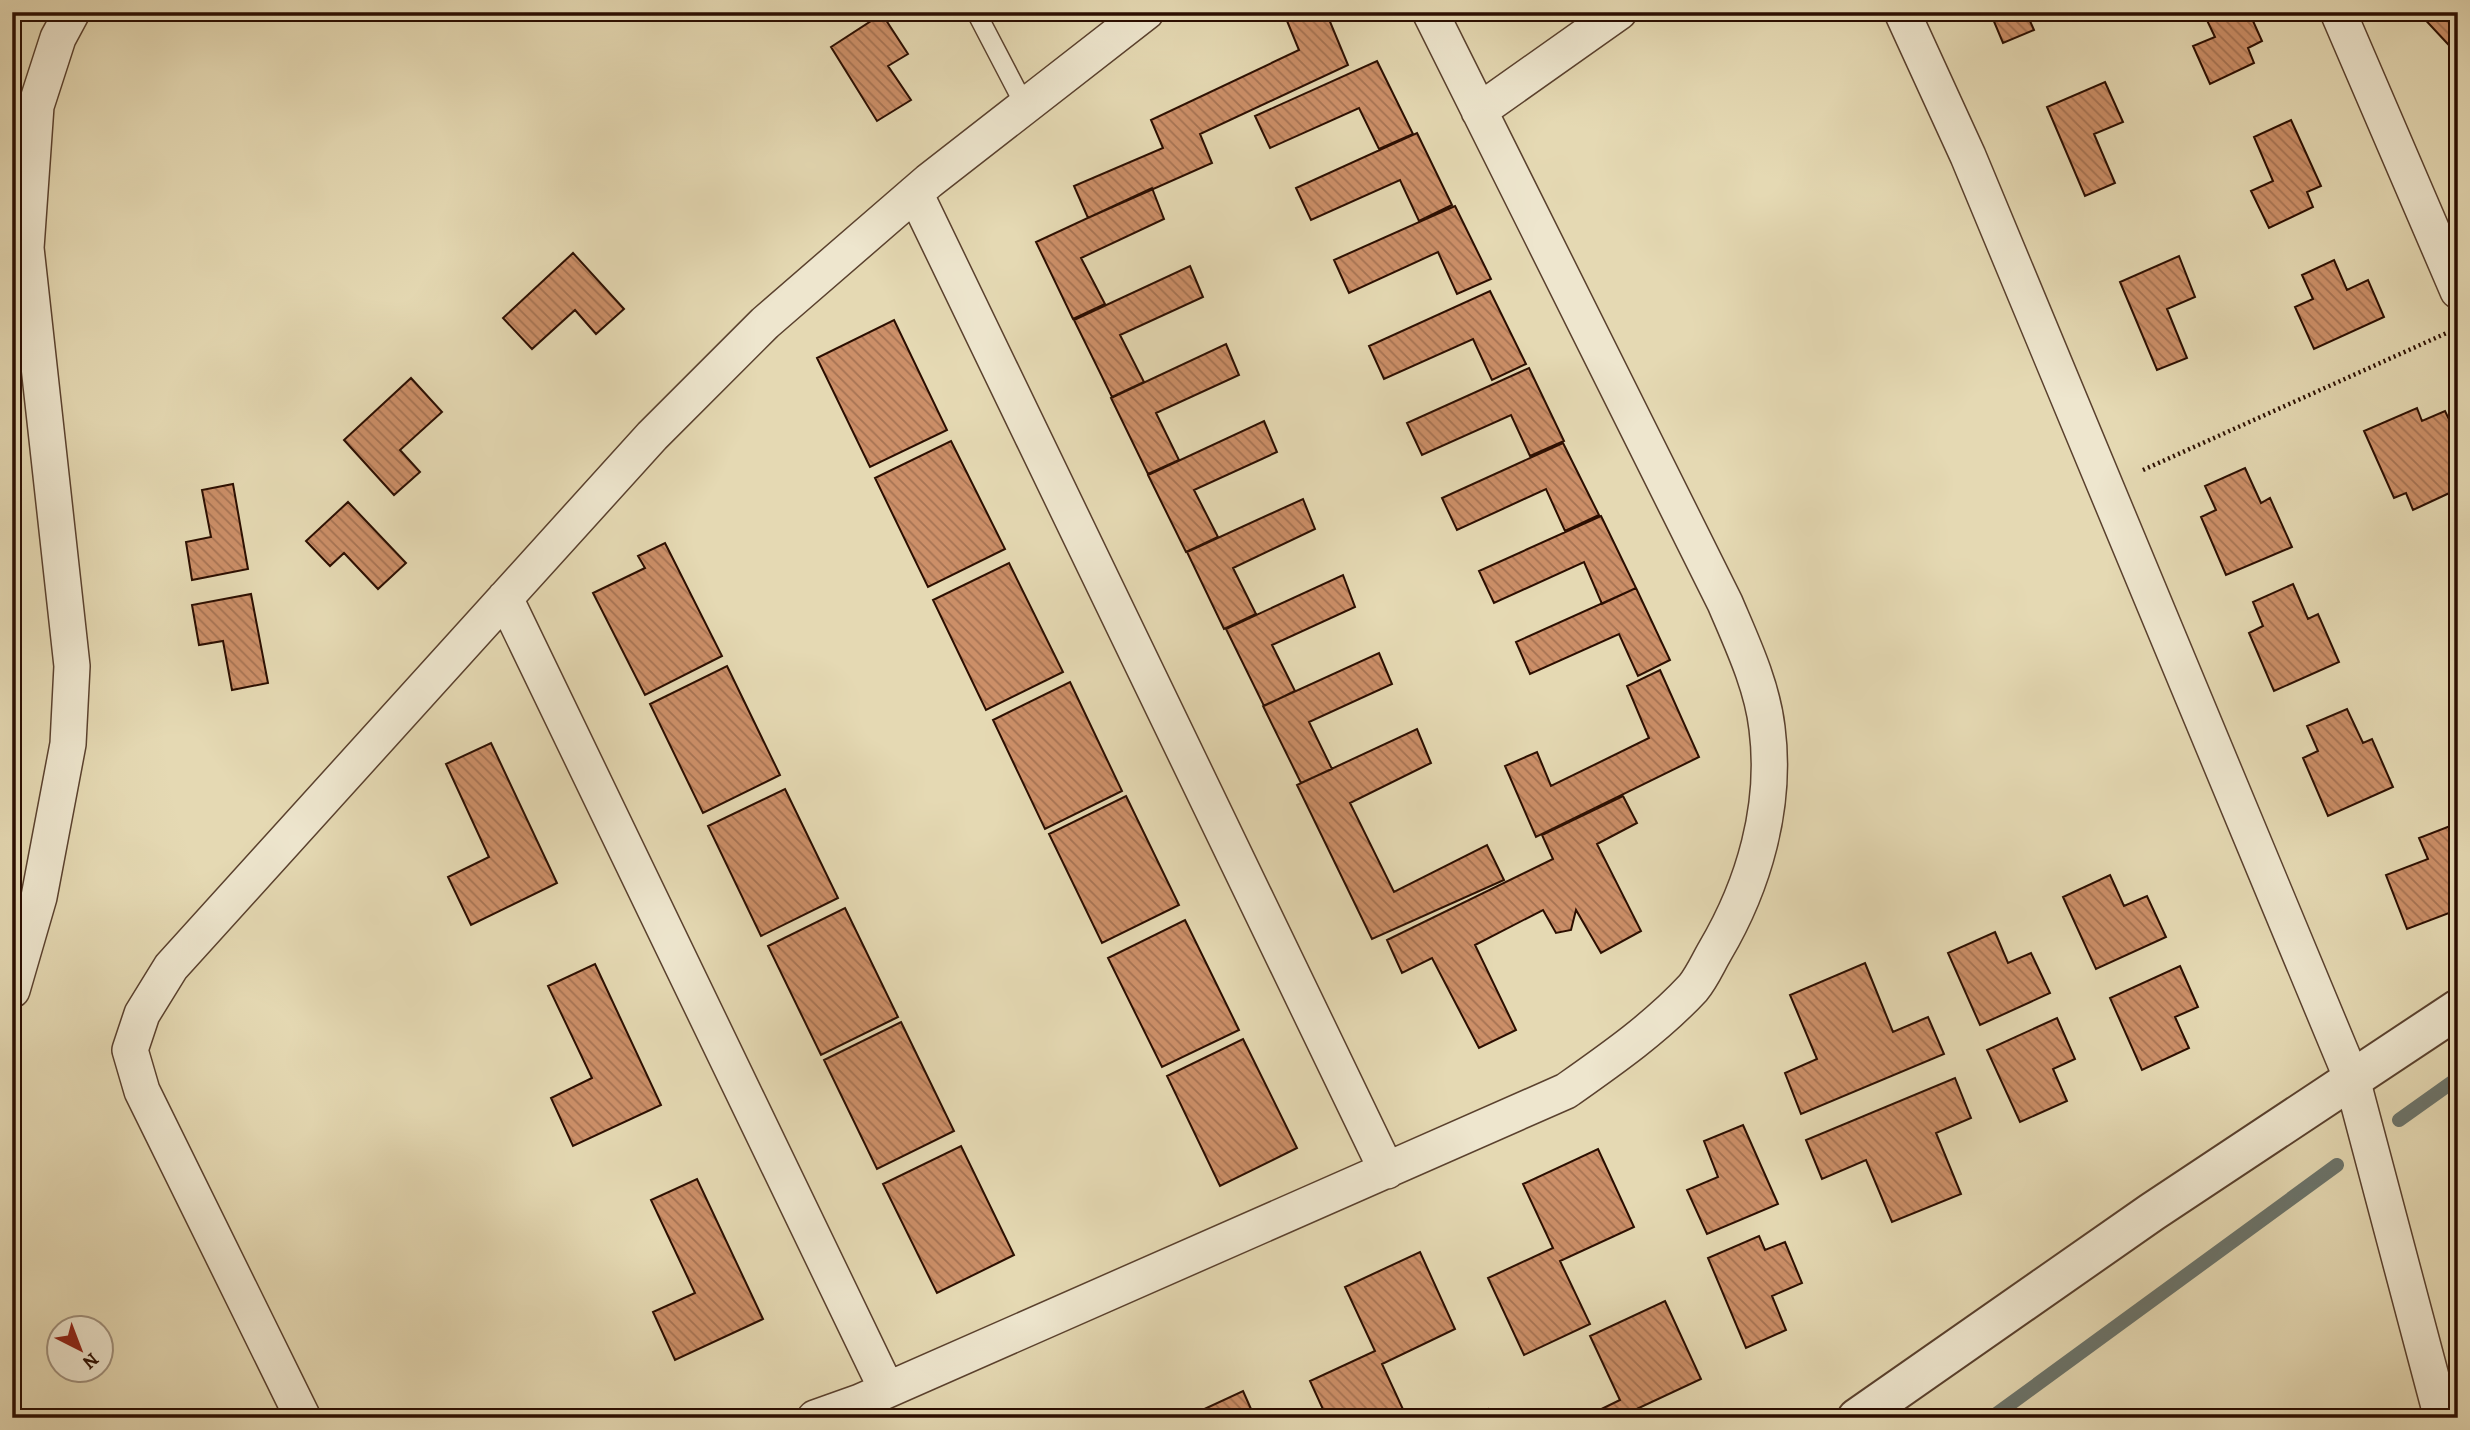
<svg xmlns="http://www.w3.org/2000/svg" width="2470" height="1430" font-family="Alegreya,serif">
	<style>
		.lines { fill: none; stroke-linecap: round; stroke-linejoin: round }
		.stream { stroke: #6c756c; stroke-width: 14 }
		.building { fill: url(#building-back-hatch); stroke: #2b0e01; stroke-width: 2 }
		.service-casing { stroke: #5a412e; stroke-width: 21 }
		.minor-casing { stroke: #5a412e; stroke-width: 38 }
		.tertiary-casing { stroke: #5a412e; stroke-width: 42 }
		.path { stroke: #2b0e01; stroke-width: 4.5; stroke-dasharray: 2 3.5; stroke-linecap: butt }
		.service { stroke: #eee6ce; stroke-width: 18 }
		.minor { stroke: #eee6ce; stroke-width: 35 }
		.tertiary { stroke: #eee6ce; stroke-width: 38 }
	</style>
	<defs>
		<pattern id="building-back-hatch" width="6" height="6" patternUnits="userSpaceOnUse" patternTransform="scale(1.75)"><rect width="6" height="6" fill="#cc8f68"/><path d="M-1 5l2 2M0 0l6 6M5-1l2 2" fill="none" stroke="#a67353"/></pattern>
	</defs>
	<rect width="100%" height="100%" fill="#e5d9b3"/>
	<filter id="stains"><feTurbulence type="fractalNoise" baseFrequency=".00286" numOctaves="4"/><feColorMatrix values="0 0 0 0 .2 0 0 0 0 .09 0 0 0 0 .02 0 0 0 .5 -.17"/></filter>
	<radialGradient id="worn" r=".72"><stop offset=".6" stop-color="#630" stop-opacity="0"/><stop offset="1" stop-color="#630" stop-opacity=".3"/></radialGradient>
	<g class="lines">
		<path class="stream" d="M2399,1120l59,-42
			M1991,1418l346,-253"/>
	</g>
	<path class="building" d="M1294,12h32l22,53 -148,69 12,29 -124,55 -14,-32 89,-38 -12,-28 148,-70 -14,-34z
		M1990,12h36l8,18 -31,13z
		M2203,12h46l13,29 -14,7 6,15 -44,21 -17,-38 22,-9z
		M2418,12h40v43z
		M882,14l26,40 -20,12 23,34 -34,21 -46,-74z
		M1377,61l36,73 -34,15 -20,-41 -89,40 -15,-32z
		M2105,82l18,40 -29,12 21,49 -30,13 -38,-89z
		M2291,120l30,66 -14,6 6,15 -44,21 -18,-37 22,-10 -19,-44z
		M1417,133l35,72 -33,16 -19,-41 -89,40 -15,-32z
		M1152,188l12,31 -83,39 24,46 -32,15 -37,-77z
		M1455,206l36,73 -34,15 -19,-42 -89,41 -15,-33z
		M573,253l51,56 -28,25 -21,-24 -43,39 -29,-31z
		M2179,256l16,41 -28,12 20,49 -30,12 -37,-88z
		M2334,260l13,30 21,-10 16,37 -70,32 -19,-42 18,-8 -11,-24z
		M1190,266l13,31 -83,38 24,47 -32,15 -38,-77z
		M1490,291l36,73 -34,16 -19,-41 -89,40 -15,-33z
		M894,320l53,110 -77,37 -53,-109z
		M1226,344l13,31 -83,38 23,47 -31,14 -37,-76z
		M1529,368l35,73 -34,15 -19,-41 -89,40 -15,-32z
		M411,378l31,34 -42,38 20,22 -26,23 -50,-55z
		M2417,408l5,13 23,-10 13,27v51l-45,21 -7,-17 -12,5 -30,-67z
		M1264,421l13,31 -83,38 24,47 -32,15 -38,-77z
		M951,441l54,108 -77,38 -53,-109z
		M1563,443l36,72 -34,16 -19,-42 -89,41 -15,-32z
		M2245,468l16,35 9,-5 22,49 -66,28 -25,-58 15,-7 -11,-24z
		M233,484l15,85 -56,11 -6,-38 25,-5 -9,-47z
		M1303,499l12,30 -82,39 23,46 -32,15 -37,-77z
		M348,502l58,61 -28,26 -34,-36 -14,13 -24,-25z
		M1601,516l35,72 -34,16 -18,-42 -90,41 -15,-32z
		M665,543l57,113 -77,39 -52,-102 52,-25 -7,-12z
		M1009,563l54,109 -77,38 -53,-110z
		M1343,575l12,32 -83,38 23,46 -31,15 -38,-77z
		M2293,584l15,35 10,-5 21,48 -65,29 -25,-58 14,-7 -10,-24z
		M1636,588l34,72 -32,16 -19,-42 -89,40 -14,-32z
		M251,594l17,89 -36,7 -9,-49 -24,4 -7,-40z
		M2458,604v19l-7,-16z
		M1379,653l13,31 -83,38 23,47 -31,14 -38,-77z
		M727,666l53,109 -77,38 -53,-109z
		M1660,670l39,87 -163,80 -31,-71 32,-14 14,34 98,-48 -22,-52z
		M1070,682l52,109 -77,38 -52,-109z
		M2347,709l16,34 9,-4 21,48 -65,29 -25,-58 15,-7 -11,-25z
		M1417,729l14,34 -81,40 44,89 93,-47 17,35 -132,59 -75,-154z
		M491,743l66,140 -86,42 -23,-48 41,-20 -43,-93z
		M785,789l53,109 -77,38 -53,-110z
		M1126,796l53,109 -77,38 -53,-109z
		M1623,796l14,27 -40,21 44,87 -40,22 -25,-43 -5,20 -15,3 -13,-23 -68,35 41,85 -37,18 -47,-90 -30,15 -15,-33 166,-81 -11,-24z
		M2458,823v67l-8,3 7,17 -50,19 -21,-54 42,-16 -9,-21z
		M2110,875l14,31 23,-10 19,41 -70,32 -33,-72z
		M845,908l53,109 -77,38 -53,-109z
		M1185,920l54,110 -77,37 -54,-109z
		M1995,932l13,31 23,-10 19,40 -70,32 -32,-72z
		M1865,963l28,69 35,-15 16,37 -143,60 -16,-41 32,-14 -27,-64z
		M595,964l66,141 -88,41 -22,-48 41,-20 -44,-92z
		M2180,966l18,41 -23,10 14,31 -47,22 -32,-72z
		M2057,1018l18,41 -22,10 14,32 -47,21 -33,-72z
		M901,1022l53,109 -77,38 -53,-109z
		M1243,1039l54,109 -77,38 -53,-110z
		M1955,1078l16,40 -35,15 25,61 -69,28 -26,-62 -44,19 -16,-39z
		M1743,1125l35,79 -71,30 -20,-44 31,-13 -14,-36z
		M961,1146l53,109 -77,38 -54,-109z
		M1598,1149l36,78 -74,34 30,63 -66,31 -36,-77 65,-30 -30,-64z
		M697,1179l66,140 -88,41 -22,-48 42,-19 -44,-93z
		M1759,1236l6,14 20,-8 17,41 -30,13 14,34 -40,18 -38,-90z
		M1420,1252l35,77 -73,35 25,54h-80l-17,-37 65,-30 -30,-64z
		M1665,1301l36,78 -73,34 2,5h-47l37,-18 -30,-64z
		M1243,1391l12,27h-70z
		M1488,1409l4,9h-24z"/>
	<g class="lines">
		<g class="service-casing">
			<path id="service" d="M976,12l49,94"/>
		</g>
		<g class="minor-casing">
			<path id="minor" d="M1902,12l66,144 384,923 90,339
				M2338,12l120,279
				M1479,111l140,-99
				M915,193l472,978
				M505,598l382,792
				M12,990l27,-93 29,-153 4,-78 -46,-418 10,-142 22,-68 14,-26
				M303,1418l-161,-327 -12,-41 12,-36 29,-47 481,-531 113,-113 164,-142 217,-169
				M815,1418l45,-16 706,-311c44,-31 90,-63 127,-103 9,-11 15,-25 22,-37 39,-66 62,-145 52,-223 -5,-43 -25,-85 -42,-125l-295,-591"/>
		</g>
		<g class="tertiary-casing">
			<path id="tertiary" d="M1857,1418l295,-206 306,-203"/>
		</g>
		<path class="path" d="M2143,470l308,-139"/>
		<use href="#service" class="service"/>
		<use href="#minor" class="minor"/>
		<use href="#tertiary" class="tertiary"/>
	</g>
	<rect width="2470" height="1430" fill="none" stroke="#e5d9b3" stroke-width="42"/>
	<rect x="14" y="14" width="2442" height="1402" fill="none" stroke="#2b0e01" stroke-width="3.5"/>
	<rect x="21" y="21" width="2428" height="1388" fill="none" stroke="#2b0e01" stroke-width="2"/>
	<g transform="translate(80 1349) rotate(138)"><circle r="33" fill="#eee6ce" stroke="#a0907c" stroke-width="2"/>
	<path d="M0-5L12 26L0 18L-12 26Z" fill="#8f2418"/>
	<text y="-10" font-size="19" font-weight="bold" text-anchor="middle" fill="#2b0e01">N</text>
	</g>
	<rect width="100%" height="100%" filter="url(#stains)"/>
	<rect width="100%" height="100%" fill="url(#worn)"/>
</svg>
